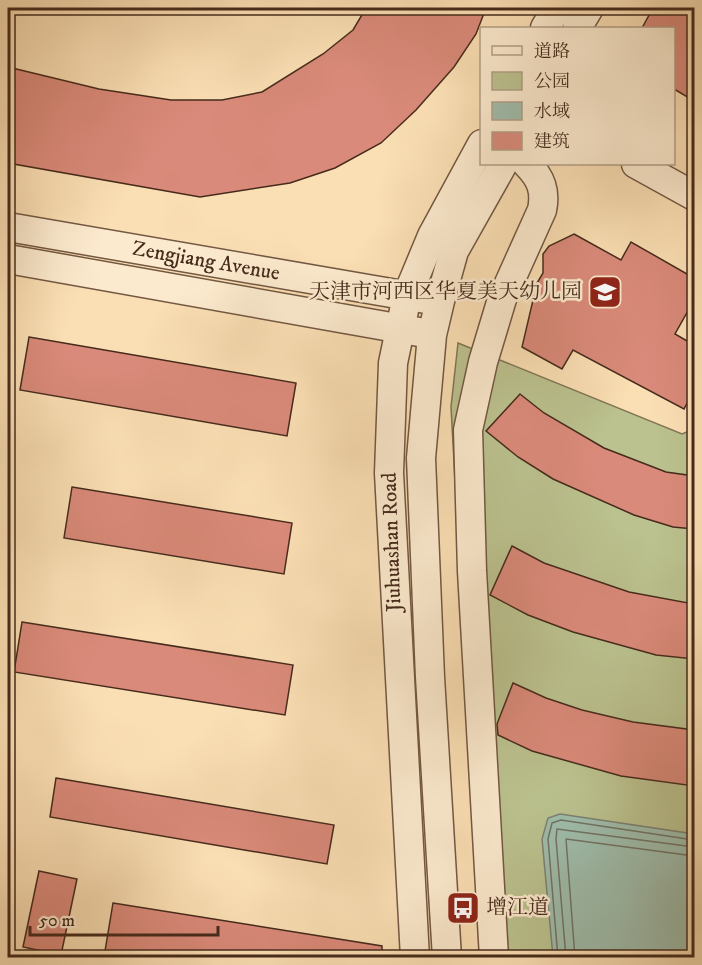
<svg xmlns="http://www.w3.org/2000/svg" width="702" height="965" font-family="'IM FELL DW Pica','Noto Serif SC',serif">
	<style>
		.green { fill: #bbc28f; stroke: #807656; stroke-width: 1.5 }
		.water { fill: #9fbdac; stroke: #7b8372; stroke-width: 1.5 }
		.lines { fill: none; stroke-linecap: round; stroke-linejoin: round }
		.shore { stroke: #727464; stroke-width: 1.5 }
		.building { fill: #da8a7a; stroke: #462b1c; stroke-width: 1.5 }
		.minor-casing { stroke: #735842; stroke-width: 31 }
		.minor { stroke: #fceace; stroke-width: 28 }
		.labels { text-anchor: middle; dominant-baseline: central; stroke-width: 5; stroke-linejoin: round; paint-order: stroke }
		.street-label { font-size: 21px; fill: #462b1c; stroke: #fceace }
		.poi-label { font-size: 21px; fill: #462b1c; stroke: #fceace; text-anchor: end }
	</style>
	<rect width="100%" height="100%" fill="#fbdfb4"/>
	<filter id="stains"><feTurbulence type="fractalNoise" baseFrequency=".00333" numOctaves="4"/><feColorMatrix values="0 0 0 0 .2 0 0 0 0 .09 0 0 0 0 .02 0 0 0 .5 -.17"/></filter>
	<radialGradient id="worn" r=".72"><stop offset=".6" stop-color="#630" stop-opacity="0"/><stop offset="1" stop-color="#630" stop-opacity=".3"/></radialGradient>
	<path class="green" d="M458,343l224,91 12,-5v528h-213l-30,-550z"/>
	<path class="water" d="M560,814l134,20v123h-141l-11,-118 6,-21z"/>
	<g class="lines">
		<path class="shore" d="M558,958l-10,-119 4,-16 9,-3 133,20
			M566,958l-10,-119 1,-10 137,18
			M575,958l-9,-119 128,17"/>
	</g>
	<path class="building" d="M366,8h120l-10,26 -22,33 -38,43 -35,33 -46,25 -45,15 -90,14 -192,-34v-96l91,22 72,11h51l40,-8 61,-38 30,-24z
		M653,8h41v93l-20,-12v-61h-32z
		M574,234l47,26 10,-18 63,36v22l-19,34 19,11v45l-10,19 -111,-59 -11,19 -40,-22 15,-64 6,-10v-19l6,-8z
		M29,337l267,46 -9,53 -267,-46z
		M520,394l24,19 60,35 62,24 28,4v53l-21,-2 -39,-12 -81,-36 -35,-22 -32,-26z
		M72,487l220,36 -8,51 -220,-36z
		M512,546l32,17 85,29 65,12v55l-38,-4 -83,-23 -45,-17 -38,-20z
		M22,622l271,43 -8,50 -271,-43z
		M513,683l33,15 36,12 51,12 61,8v56l-73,-10 -89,-25 -34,-16 -1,-11z
		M56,778l278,47 -7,39 -277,-47z
		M39,871l38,8 -16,76 -38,-8z
		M113,903l269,43v11h-278z"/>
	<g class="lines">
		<g class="minor-casing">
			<g id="minor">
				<path d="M545,28l12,-20"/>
				<path d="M577,28l12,-20"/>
				<path d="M636,164l58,32"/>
				<path id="s1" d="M8,227l418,72"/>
				<path d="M8,259l411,73"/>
				<path d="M415,958l-26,-485 4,-110 14,-67 25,-60 50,-92"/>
				<path d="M447,958l-17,-281 -9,-219 11,-123 8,-34 14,-50 49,-87"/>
				<path d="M494,958l-22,-387 -4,-141 15,-68 19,-63 40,-89c4,-19 -1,-32 -15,-46"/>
			</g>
		</g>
		<use href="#minor" class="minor"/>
	</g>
	<defs>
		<g id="school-square" transform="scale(1.725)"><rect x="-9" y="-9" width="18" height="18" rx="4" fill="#8f2418" stroke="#fceace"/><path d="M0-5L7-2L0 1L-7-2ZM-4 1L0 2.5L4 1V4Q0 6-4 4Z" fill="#fff"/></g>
		<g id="bus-square" transform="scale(1.725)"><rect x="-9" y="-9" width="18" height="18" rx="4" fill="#8f2418" stroke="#fceace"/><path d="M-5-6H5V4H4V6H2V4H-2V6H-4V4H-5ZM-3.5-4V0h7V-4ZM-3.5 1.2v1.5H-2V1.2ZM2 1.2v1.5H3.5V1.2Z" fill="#fff"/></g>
	</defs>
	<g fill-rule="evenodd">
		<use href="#school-square" x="605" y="292"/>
		<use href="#bus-square" x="463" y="908"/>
	</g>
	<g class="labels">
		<g class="street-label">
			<text stroke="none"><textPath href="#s1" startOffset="201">Zengjiang Avenue</textPath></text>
			<text transform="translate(392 542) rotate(-92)">Jiuhuashan Road</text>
		</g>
		<g class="poi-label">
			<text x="582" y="292">天津市河西区华夏美天幼儿园</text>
			<text x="486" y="908" text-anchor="start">增江道</text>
		</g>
	</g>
	<rect width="702" height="965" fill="none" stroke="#fbdfb4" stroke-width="30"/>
	<rect x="9" y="9" width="684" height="947" fill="none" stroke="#462b1c" stroke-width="3"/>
	<rect x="15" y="15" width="672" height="935" fill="none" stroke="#462b1c" stroke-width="1.5"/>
	<rect x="480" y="27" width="195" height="138" fill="#fceace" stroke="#b39e87" stroke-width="1.5"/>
	<rect x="492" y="46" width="30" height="9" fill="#fceace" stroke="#b39e87" stroke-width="1.5"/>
	<text x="534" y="57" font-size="18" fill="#462b1c">道路</text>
	<rect x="492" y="72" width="30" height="18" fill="#bbc28f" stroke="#b39e87" stroke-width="1.5"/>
	<text x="534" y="87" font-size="18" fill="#462b1c">公园</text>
	<rect x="492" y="102" width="30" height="18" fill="#9fbdac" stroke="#b39e87" stroke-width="1.5"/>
	<text x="534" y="117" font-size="18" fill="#462b1c">水域</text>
	<rect x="492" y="132" width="30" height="18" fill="#da8a7a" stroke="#b39e87" stroke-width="1.5"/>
	<text x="534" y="147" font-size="18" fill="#462b1c">建筑</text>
	<path d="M30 926v9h188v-9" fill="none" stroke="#462b1c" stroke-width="3"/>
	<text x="39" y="926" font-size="18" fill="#462b1c" stroke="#fceace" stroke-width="4.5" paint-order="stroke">50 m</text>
	<rect width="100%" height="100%" filter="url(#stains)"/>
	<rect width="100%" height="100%" fill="url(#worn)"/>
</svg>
